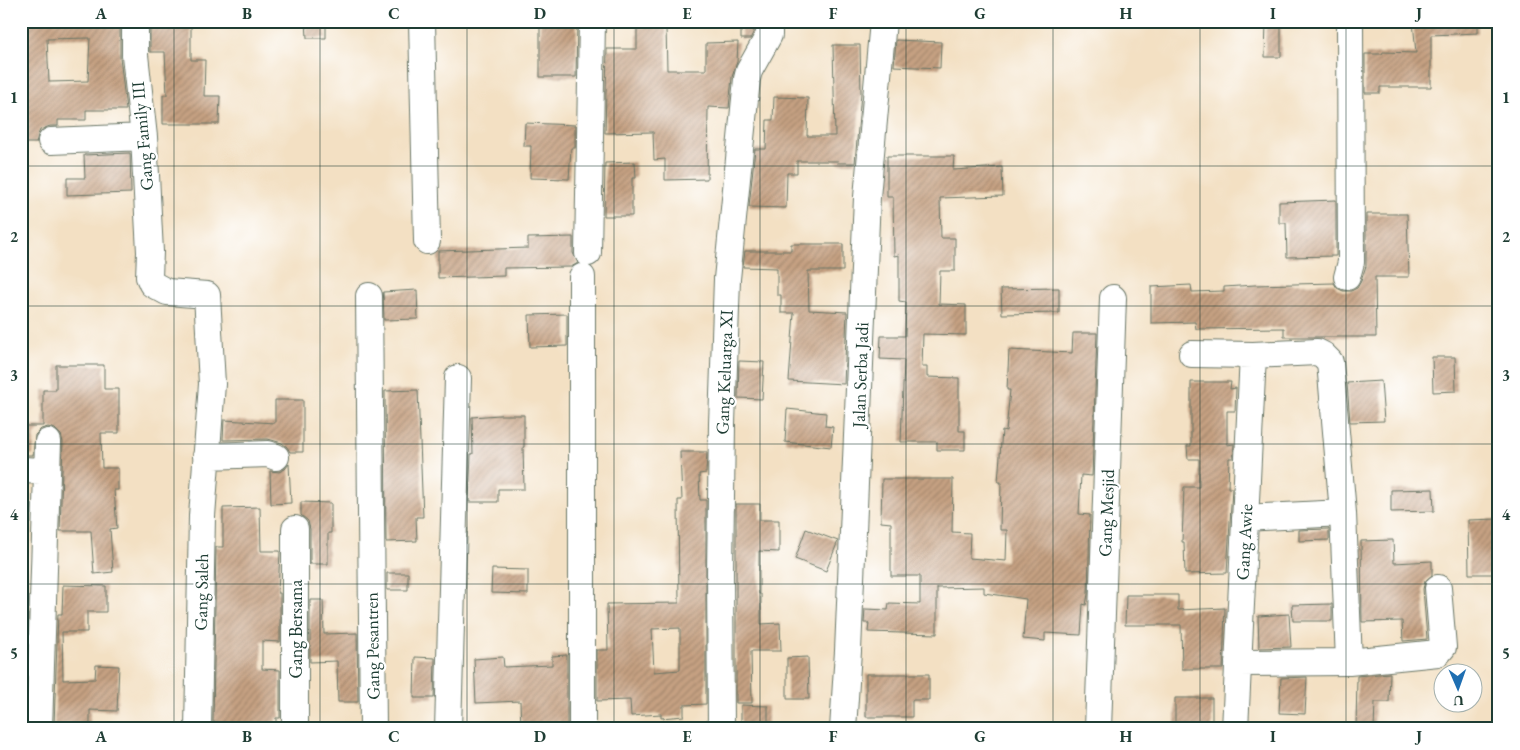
<svg xmlns="http://www.w3.org/2000/svg" width="1520" height="750" font-family="'EB Garamond',serif">
	<style>
		.building { fill: url(#building-hatch); fill-rule: evenodd }
		.lines { fill: none; stroke-linecap: round; stroke-linejoin: round }
		.minor-casing { stroke: #697666; stroke-width: 28 }
		.minor { stroke: #fff; stroke-width: 26 }
		.grid { fill: none; stroke: #1f3d34; stroke-width: 1; stroke-opacity: 0.55 }
		.labels { text-anchor: middle; dominant-baseline: central; stroke-width: 4.5; stroke-linejoin: round; paint-order: stroke }
		.street-label { font-size: 18px; fill: #1f3d34; stroke: #fff }
		.neatline { fill: none; stroke: #1f3d34; stroke-width: 2 }
		.grid-label { font-size: 16px; text-anchor: middle; font-weight: bold; fill: #1f3d34 }
	</style>
	<defs>
		<pattern id="building-hatch" width="6" height="6" patternUnits="userSpaceOnUse" patternTransform="scale(1.25)"><rect width="6" height="6" fill="#c6a182"/><path d="M-1 1l2-2M0 6l6-6M5 7l2-2" fill="none" stroke="#a0846b"/></pattern>
	</defs>
	<rect width="100%" height="100%" fill="#fff"/>
	<filter id="ink" filterUnits="userSpaceOnUse"><feTurbulence type="fractalNoise" baseFrequency=".02" numOctaves="2"/><feDisplacementMap in="SourceGraphic" scale="10" xChannelSelector="R" yChannelSelector="G"/><feConvolveMatrix kernelMatrix="1 2 1 2 8 2 1 2 1" color-interpolation-filters="sRGB"/></filter>
	<filter id="wash" filterUnits="userSpaceOnUse"><feTurbulence type="fractalNoise" baseFrequency=".0096" numOctaves="4" result="noise"/><feDisplacementMap in="SourceGraphic" scale="20" xChannelSelector="R" yChannelSelector="G"/><feGaussianBlur stdDeviation="1.12" result="paint"/><feColorMatrix in="noise" values="0 0 0 0 0 0 0 0 0 0 0 0 0 0 0 0 0 1.4 0 .05"/><feComposite in="paint" operator="in"/></filter>
	<g filter="url(#wash)">
		<rect width="100%" height="100%" fill="#f3e0c3"/>
		<g id="blocks">
			<path class="building" d="M21,21h99v36l6,53h-40v10h-28v6h-8l-10,4 -2,5 -2,8h-15zM90,38l-2,43 -39,1 -2,-43z
				M150,21h41v39h14l-1,36h16l-1,28h-56v-29h4l-2,-43h-15z
				M306,21h13v3h7v14h-19z
				M540,21h37l-1,56h-36z
				M741,21h13v10l-4,8h-9z
				M1427,21h51v12l-47,2v52h-51v6h-15v-39h17l1,-2 33,1 -3,-31z
				M1266,22l15,1v34h-16z
				M637,27h29l1,43h39v-27l32,-1 -1,20 -5,15 -3,31 -21,-1 -1,72 -42,1v-21l-11,1 -1,-28 -48,1 2,-84h30z
				M896,40l45,2 -1,26 -46,-2z
				M833,45h27l1,48 -6,70h-18l1,-2h-41v12h-10l-1,35 -37,-1 6,-58h11l1,-29h6l1,-23 34,1 -1,38h28z
				M525,123l50,2v23h-4l-2,31 -39,-1 1,-32h-7z
				M130,153l1,40 -64,2v-17h18l-1,-23z
				M887,156h67l-1,14 49,-3 1,29 -63,2 1,40h14v33h-15l-1,33 27,1v30l-43,-1 -1,33h5v10l32,1v53h6v19h-28v-8h-36l3,-82 -24,-1 1,-23h24l1,-34 -7,-1v-46l-5,1 -1,-59h-6z
				M635,162l1,16h-4v38h-28l1,-53z
				M1336,200v56l-49,1 -1,-34h-7v-21z
				M1366,214h41l2,63h-34l1,60h-92v-9l-88,1 -1,-7 -44,1v-36l40,-2 1,7 32,-1v-4l31,-2 79,-2 3,5 6,3h8l6,-3 4,-7 5,-15z
				M573,237v16l5,10 -7,4 -67,1v8l-66,2v-27l90,-3v-10z
				M791,244h52v27h-35l1,39 38,2 -3,72 -55,-3 5,-68h-13v-18h-4v-27l-34,-1 2,-16h46z
				M1059,288v25l-57,1 -1,-25z
				M417,290l1,29 -34,1 -1,-28z
				M567,314v32l-37,1 -1,-32z
				M1073,333h24l-5,143 -11,-1 -2,39 11,1 -2,79 -2,11 -3,-1 -2,31 -36,-2v8l-22,-2 3,-40 -42,-6v-6l-47,1v46l-69,-2 1,-9h-5l1,-14 23,1 1,-7 31,1v-28h-29v-53l-10,-1 1,-43h71l-1,53 18,1 -1,25 37,3 1,-31h-7l1,-48h-3l4,-52 4,1 4,-41h-3l2,-40 63,3z
				M1432,357h23l1,34 -23,1z
				M739,361l25,1 -2,37 -24,-1z
				M56,365h48v24h15v44h-18l1,35h16v22h-4l3,38 -7,1 3,43 -19,2 -3,-43h-31l3,-89 -2,-7 -6,-6 -7,-2 -7,2 -6,6 -2,20h-12v-29h22v-36h13z
				M1381,381l3,40 -34,1 -3,-39z
				M1191,382h40l-1,7 6,-1 -1,23h-8v34l7,-1 -1,14h-4l-1,30h4l-5,85 -42,1 -1,-32h-2l2,-55h15v-28h-11l-1,-13h4z
				M418,390l5,127h-7l1,24 -31,1 -1,-151z
				M275,400h28v52h-13l-3,-5 -5,-4 -14,-4 -45,1 1,-20 51,3z
				M787,409l39,4 -1,13 8,1 -2,20 -46,-5z
				M499,415h25v32h-1l1,42h-26v13h-29l2,-48h2l-1,-37z
				M680,452h27l-1,21 -7,1 1,26h6v204l-22,1v11l-23,2v-4l-30,2 -1,-16 -33,1v-51h11l-1,-46 72,-1 -1,-103h4zM680,628v42l-26,2 -2,-43z
				M289,464l2,39 -20,1 -1,-33 9,1 6,-3z
				M1433,489l1,22 -43,1v-22z
				M301,502l30,1v30h-3v31h-18v-35l-2,-8 -7,-6z
				M736,504h24v16h19v32l-20,-1v43h2v30l19,-1 1,28h-30l1,52h-16z
				M260,507l1,44h19l-2,42h2v49l-18,-1v28l18,1v48h-4v11l-38,-1v-5l-25,-1 3,-175h7v-39z
				M1498,519l1,55h-30l-1,-54z
				M806,529l32,12 -12,30 -31,-12z
				M1329,529v11l-30,1v-11z
				M1393,540l1,23 38,-2v14l-7,6 -2,8 4,50 -24,2 -1,-20 -40,1 -1,-81z
				M492,569l36,1v24l-37,-1z
				M387,573h21v17h-21z
				M63,585l43,1v26h-19v20h-25l1,48 32,-1 1,-14 23,1 -2,45 -27,-1v14h-27v2h-9l4,-112h4z
				M1126,595h52v15l47,-2 -2,61h-41l-1,-44h-56z
				M310,600h13l1,34 33,-1 1,69h-20l-1,-41 -27,1z
				M1332,604v17h-39l-1,-16z
				M21,614h7l-1,21h-6z
				M1289,614l2,33 -32,1 -1,-32z
				M567,655v74h-46l-1,-28 -44,2 -2,-44 29,-2 1,10 48,-2v-9z
				M415,657l20,1 -1,40h-20z
				M808,657l1,42h-22v-41z
				M1390,673l-1,29h-14l-1,27h-18l1,-53z
				M866,674h63v26h-17v17h-46z
				M1307,677l-2,37 -26,-1 2,-35z
				M1175,698h37v31h-37z
				M741,705l27,1v23h-27z"/>
		</g>
	</g>
	<g filter="url(#ink)">
		<use href="#blocks" fill-opacity="0" stroke="#697666" stroke-width="1"/>
		<g class="lines">
			<g class="minor-casing">
				<path id="minor" d="M135,21v34l9,82 6,115 -1,25 3,7 15,8 40,3 5,89 -10,132 -4,213
					M422,21l5,220
					M51,141l93,-4
					M588,253l4,-232
					M1347,277l4,-15 -1,-241
					M369,296l4,433
					M1192,354l61,1 64,-3 6,3 7,7 13,151 6,149
					M206,456l62,-2 8,3
					M21,470l26,1
					M1245,518l98,-5
					M1238,663l111,-1 89,-9 5,-6 -5,-59
					M39,729l9,-287
					M295,729v-200
					M448,729l10,-351
					M582,729v-452
					M721,729l-1,-157 2,-148 5,-145 20,-200 2,-8 20,-36v-14
					M843,729l5,-78 19,-454 16,-176
					M1098,729l15,-431
					M1235,729l18,-374"/>
			</g>
			<use href="#minor" class="minor"/>
		</g>
	</g>
	<path class="grid" d="M174,21v708M320,21v708M467,21v708M614,21v708M760,21v708M906,21v708M1053,21v708M1200,21v708M1346,21v708M21,166h1478M21,306h1478M21,444h1478M21,584h1478"/>
	<g class="labels">
		<g class="street-label">
			<text transform="translate(142 136) rotate(-95)">Gang Family III</text>
			<text transform="translate(724 372) rotate(-88)">Gang Keluarga XI</text>
			<text transform="translate(860 375) rotate(-88)">Jalan Serba Jadi</text>
			<text transform="translate(1106 513) rotate(-88)">Gang Mesjid</text>
			<text transform="translate(1244 542) rotate(-87)">Gang Awie</text>
			<text transform="translate(201 592) rotate(-89)">Gang Saleh</text>
			<text transform="translate(295 629) rotate(-90)">Gang Bersama</text>
			<text transform="translate(372 646) rotate(-91)">Gang Pesantren</text>
		</g>
	</g>
	<rect width="1520" height="750" fill="none" stroke="#fff" stroke-width="55"/>
	<g transform="translate(1458 688) rotate(178)"><circle r="24" fill="#ffffff" stroke="#a5b1ae"/>
	<path d="M0-4L9 19L0 12L-9 19Z" fill="#1f6fb2"/>
	<text y="-8" font-size="14" font-weight="bold" text-anchor="middle" fill="#1f3d34">U</text>
	</g>
	<rect x="28" y="28" width="1464" height="694" class="neatline"/>
	<g class="grid-label">
		<text x="101" y="19">A</text>
		<text x="247" y="19">B</text>
		<text x="394" y="19">C</text>
		<text x="540" y="19">D</text>
		<text x="687" y="19">E</text>
		<text x="833" y="19">F</text>
		<text x="980" y="19">G</text>
		<text x="1126" y="19">H</text>
		<text x="1273" y="19">I</text>
		<text x="1419" y="19">J</text>
		<text x="14" y="103">1</text>
		<text x="1506" y="103">1</text>
		<text x="14" y="242">2</text>
		<text x="1506" y="242">2</text>
		<text x="14" y="381">3</text>
		<text x="1506" y="381">3</text>
		<text x="14" y="520">4</text>
		<text x="1506" y="520">4</text>
		<text x="14" y="659">5</text>
		<text x="1506" y="659">5</text>
		<text x="101" y="742">A</text>
		<text x="247" y="742">B</text>
		<text x="394" y="742">C</text>
		<text x="540" y="742">D</text>
		<text x="687" y="742">E</text>
		<text x="833" y="742">F</text>
		<text x="980" y="742">G</text>
		<text x="1126" y="742">H</text>
		<text x="1273" y="742">I</text>
		<text x="1419" y="742">J</text>
	</g>
</svg>
